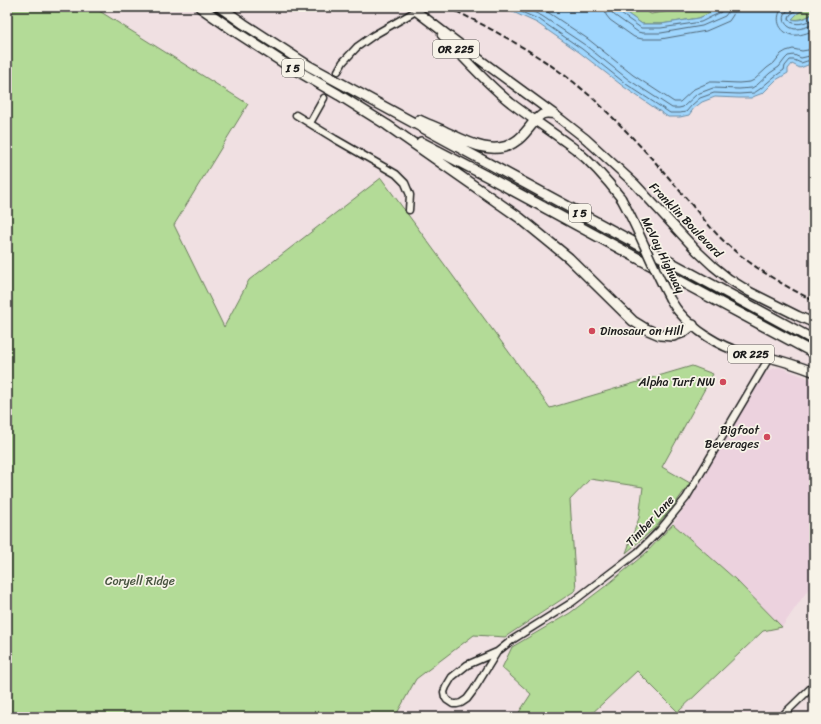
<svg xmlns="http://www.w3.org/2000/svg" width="821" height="724" font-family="Sriracha,sans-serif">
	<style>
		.built { fill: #ecd2de }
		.green { fill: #b3db97; stroke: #687c5a }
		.water { fill: #9fd6fe; stroke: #6b8ca4 }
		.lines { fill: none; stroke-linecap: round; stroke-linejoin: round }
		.shore { stroke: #506676; stroke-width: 1 }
		.minor-tunnel { stroke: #c6b9ba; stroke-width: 6; stroke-dasharray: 6 3; stroke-linecap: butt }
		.minor-casing { stroke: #1c1c1c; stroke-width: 9 }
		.major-casing { stroke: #1c1c1c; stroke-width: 11 }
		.highway-casing { stroke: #1c1c1c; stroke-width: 12 }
		.minor { stroke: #f7f3e8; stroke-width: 6 }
		.major { stroke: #f7f3e8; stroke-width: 8 }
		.highway { stroke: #f7f3e8; stroke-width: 9 }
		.rail { stroke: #1c1c1c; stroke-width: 2; stroke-dasharray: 6 3; stroke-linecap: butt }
		.major-bridge-casing { stroke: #1c1c1c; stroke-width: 11; stroke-linecap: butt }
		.major-bridge { stroke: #f7f3e8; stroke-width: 8 }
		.poi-dot { fill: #d1495b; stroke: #f7f3e8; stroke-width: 1.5 }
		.labels { text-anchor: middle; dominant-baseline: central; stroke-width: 3.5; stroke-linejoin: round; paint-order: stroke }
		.shield { fill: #f7f3e8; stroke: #5e5c59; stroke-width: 1 }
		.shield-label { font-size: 11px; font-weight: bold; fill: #1c1c1c }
		.street-label { font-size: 12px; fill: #1c1c1c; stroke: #f7f3e8 }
		.poi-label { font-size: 12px; fill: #1c1c1c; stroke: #f7f3e8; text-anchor: end }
		.park-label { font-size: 12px; fill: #495541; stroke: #f7f3e8 }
	</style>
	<rect width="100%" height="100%" fill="#f0e0e2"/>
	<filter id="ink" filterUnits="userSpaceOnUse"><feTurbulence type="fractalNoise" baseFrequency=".025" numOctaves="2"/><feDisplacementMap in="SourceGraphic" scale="8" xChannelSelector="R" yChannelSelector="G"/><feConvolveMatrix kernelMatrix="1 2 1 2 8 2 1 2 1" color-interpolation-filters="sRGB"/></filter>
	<g filter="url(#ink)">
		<path class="built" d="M779,367l29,11 6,3v200l-32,46 -47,-48 -62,-55 17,-24 71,-122 8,-8z"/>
		<path class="green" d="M7,7h86l155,97 -74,121 50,102 25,-47 132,-102 169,230 142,-42 21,8 -51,93 28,16 -13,18 -21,26 -30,26 13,-35 4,-31 -53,-8 -20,21 6,90 -71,47 -31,-2 -58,44 -21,38h-388z
			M618,7h20l13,7 44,-7h28l-24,11 -38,6h-19z
			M808,7h6v6c-7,4 -14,8 -22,6l6,-6z
			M673,524l62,55 47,48 -19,4 -85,81 -41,-41 -49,46h-72l15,-23 -29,-26 10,-21 58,-34 37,-28 39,-32z"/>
		<path class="water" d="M502,7h116l24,17h19l38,-6 24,-11h85l-10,6 -6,6c8,3 16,-2 22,-6v50l-6,2 -8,3 -8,-4 -4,5v4l-12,7 -13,13 -8,3 -4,2h-12l-24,-1 -13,5 -8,6 -5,7 -9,2h-12l-44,-30 -45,-35 -42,-29z"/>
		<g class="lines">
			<path class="shore" d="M510,7l30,13 42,29 44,35 44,29h10l6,-1 6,-7 8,-7 14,-5 25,1 15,-1 6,-4 14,-12 10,-7 1,-4 5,-6h4l7,3 6,-2 7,-1
				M523,7l19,9 43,29 44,35 43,28h7l4,-1 14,-13 16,-6 26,1 13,-1 5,-3 13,-12 9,-6 6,-8 3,-3 6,-1 7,3 13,-3
				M538,7l8,4 42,28 45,36 41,27h6l14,-13 16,-7h5l24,1 11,-1 4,-2 13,-12 7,-5 7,-9 5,-3 7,-2 9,2 12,-2
				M605,7l1,8 4,5 24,17 8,2h19l45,-8 23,-10 4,-6 2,-8
				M611,7v4l3,4 24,17 4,1h19l41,-7 23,-10 3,-4 1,-5
				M616,7v3l2,2 23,16h20l40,-6 20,-10 2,-2 1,-3
				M783,7c-9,10 -5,25 9,28 7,1 16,-2 22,-5
				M791,7c-2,2 -5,4 -6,8 -3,7 3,13 10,14 6,0 13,-2 19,-5
				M800,7l-10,8 -1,4 2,3c8,4 16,0 23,-4"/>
			<path class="minor-tunnel" d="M324,98l14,-27"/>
			<g class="minor-casing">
				<path id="minor" d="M338,71l5,-9 14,-15 17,-12 42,-24
					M296,115l39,24 61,35 9,9 5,12 -1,15
					M310,123l14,-25
					M497,652l-30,13 -15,12 -6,10 -2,5 1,5 2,3 6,4h4l4,-1 6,-4 6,-8 24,-39 15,-12 59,-37 67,-51 22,-22 26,-32 80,-135 1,-6
					M781,717l33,-32"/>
			</g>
			<g class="major-casing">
				<path id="major" d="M416,11l67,51 71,52 32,25 49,45 62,67 16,15 16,13 21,13 48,24 16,7
					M442,35c22,23 44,48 69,68 21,16 43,30 64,46 17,14 32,31 46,49
					M535,121c7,-8 8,-8 19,-7
					M670,299c3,4 5,9 9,13 16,19 40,34 64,41 8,2 16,2 24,4 16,4 32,9 47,15"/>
			</g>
			<g class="highway-casing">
				<path id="highway" d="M200,7l33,23 51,33 55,32 48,30 133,93 49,40 64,63 13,8 14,6 13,1 11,-4 9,-7
					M220,7l24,17 65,42 505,274
					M419,120c8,4 17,7 25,11 21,10 50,27 72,10 8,-5 13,-14 19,-20
					M421,142l69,36 188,102 136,73"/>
			</g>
			<use href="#minor" class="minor"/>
			<use href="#major" class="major"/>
			<use href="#highway" class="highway"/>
			<path class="rail" d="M448,7c54,27 108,56 152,98 28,27 55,56 80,86 15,17 31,39 48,54 26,23 55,40 86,56"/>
			<g class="major-bridge-casing">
				<path id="major-bridge" d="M621,198c18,32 31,68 49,101"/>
			</g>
			<use href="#major-bridge" class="major-bridge"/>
		</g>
	</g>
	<g class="poi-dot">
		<circle cx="592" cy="331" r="4"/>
		<circle cx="723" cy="382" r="4"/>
		<circle cx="767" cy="437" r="4"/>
	</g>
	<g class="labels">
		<g class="shield">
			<rect x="433" y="40" width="46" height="18" rx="3"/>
			<rect x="282" y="59" width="22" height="18" rx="3"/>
			<rect x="569" y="204" width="22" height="18" rx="3"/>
			<rect x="728" y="345" width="46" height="18" rx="3"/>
		</g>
		<g class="shield-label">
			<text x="456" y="49">OR 225</text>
			<text x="293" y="68">I 5</text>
			<text x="580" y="213">I 5</text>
			<text x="751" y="354">OR 225</text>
		</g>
		<g class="street-label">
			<text transform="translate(686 220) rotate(46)">Franklin Boulevard</text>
			<text transform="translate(663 255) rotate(64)">McVay Highway</text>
			<text transform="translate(650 521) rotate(-47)">Timber Lane</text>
		</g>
		<g class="poi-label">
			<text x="600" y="331" text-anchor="start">Dinosaur on Hill</text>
			<text x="715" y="382">Alpha Turf NW</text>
			<text x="759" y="430">Bigfoot<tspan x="759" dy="14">Beverages</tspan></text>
		</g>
		<g class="park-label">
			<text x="140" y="581">Coryell Ridge</text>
		</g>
	</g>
	<rect width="821" height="724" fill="none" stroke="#f7f3e8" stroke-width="24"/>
	<rect x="12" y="12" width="797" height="700" fill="none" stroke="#1c1c1c" stroke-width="1.5" filter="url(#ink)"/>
</svg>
